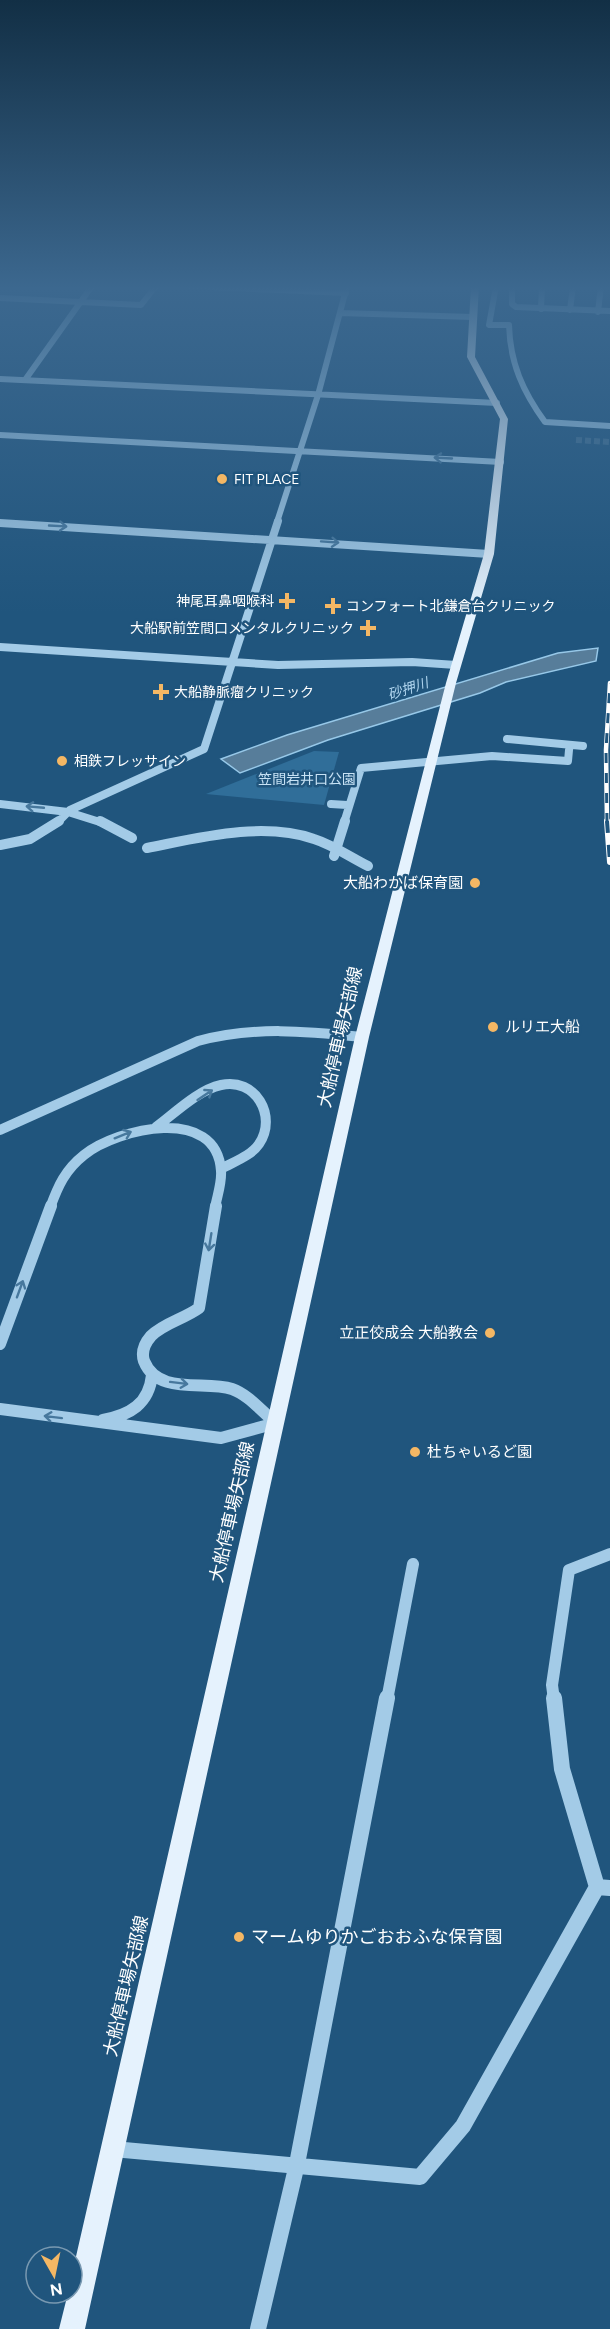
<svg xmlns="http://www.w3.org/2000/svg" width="610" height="2329" font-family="Figtree,'Noto Sans JP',sans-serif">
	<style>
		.green { fill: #306e99 }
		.water { fill: #577d9a; stroke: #97c8e8; stroke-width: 1.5 }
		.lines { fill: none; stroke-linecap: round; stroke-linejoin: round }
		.minor-tunnel { stroke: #416e90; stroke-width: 6; stroke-dasharray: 6 3; stroke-linecap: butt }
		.minor-far4 { stroke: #a3cbe7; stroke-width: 6 }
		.minor-far3 { stroke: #a3cbe7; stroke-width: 8 }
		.minor-far2 { stroke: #a3cbe7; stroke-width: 10 }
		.minor-far1 { stroke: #a3cbe7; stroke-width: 12 }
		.minor { stroke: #a3cbe7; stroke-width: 16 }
		.major { fill: #e5f2fd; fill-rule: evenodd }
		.rail-far1-casing { stroke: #fff; stroke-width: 4.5 }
		.rail-casing { stroke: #fff; stroke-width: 6 }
		.rail-far1 { stroke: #20557d; stroke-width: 3; stroke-dasharray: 10; stroke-linecap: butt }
		.rail { stroke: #20557d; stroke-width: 4; stroke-dasharray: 12; stroke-linecap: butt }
		.oneway { stroke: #47789d }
		.poi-dot { fill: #f4b764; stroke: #20557d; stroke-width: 2 }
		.labels { text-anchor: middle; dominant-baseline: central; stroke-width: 5; stroke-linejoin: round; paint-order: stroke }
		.far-poi-label { font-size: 14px; fill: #fff; stroke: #20557d; text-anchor: start }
		.far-water-label { font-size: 14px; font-style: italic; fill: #afd4ee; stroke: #20557d }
		.far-park-label { font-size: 14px; fill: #c7e2f5; stroke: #20557d }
		.poi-label { font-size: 15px; fill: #fff; stroke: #20557d; text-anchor: end }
		.near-street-label { font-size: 18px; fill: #fff; stroke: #20557d }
		.near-poi-label { font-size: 18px; fill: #fff; stroke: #20557d; text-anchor: start }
	</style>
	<rect width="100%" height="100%" fill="#20557d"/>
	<path class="green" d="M314,751l25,1 -15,53 -118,-11z"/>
	<path class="water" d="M598,648l-2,13 -90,21 -26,11 -152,47 -88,33 -19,-14 66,-24 271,-82z"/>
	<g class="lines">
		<path class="minor-tunnel" d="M576,440l34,2"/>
		<path class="minor-far4" d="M187,286l159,7
			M496,286l-7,39h20c1,38 14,67 36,97l65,4
			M512,286v18l4,3 94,4
			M0,298l141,7 15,-19
			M541,309l1,-23
			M570,310l3,-24
			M598,312l3,-26
			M340,313l133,4
			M0,379l497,24
			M25,380l67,-94
			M0,435l501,27
			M277,522l41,-127 29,-109"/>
		<path class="minor-far3" d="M0,523l489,31
			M0,647l278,18 134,-3 44,3
			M507,739l76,7
			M0,804l68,8 35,11
			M331,804l16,1
			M57,823l13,-13 134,-61 74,-228
			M344,823l17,-55 131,-12 76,5 1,-11"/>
		<path class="minor-far2" d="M100,821l32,17
			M0,845l30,-6 29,-18
			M147,848c51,-10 115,-27 167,-9 19,6 36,18 54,27
			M334,856l11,-35
			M156,1127c19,-14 42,-37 65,-42 34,-8 57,31 38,59 -8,12 -26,18 -38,25
			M0,1130l198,-89c56,-15 108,-10 164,-4
			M50,1208c8,-22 15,-38 34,-53 34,-27 133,-50 137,16 1,12 -4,25 -6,37"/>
		<path class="minor-far1" d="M216,1206l-17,102c-15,11 -35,15 -48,28 -6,7 -10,16 -7,25 14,35 61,19 88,28 17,6 30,23 44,34
			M0,1344l51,-138
			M0,1409l221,29 55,-15
			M103,1420c27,-5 46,-16 49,-45
			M387,1700l26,-136
			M554,1700l-2,-15 17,-115 41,-16"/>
		<path class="minor" d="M554,1698l8,71 35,118
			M113,2149l307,28 43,-51 134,-239 13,1
			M258,2329l39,-165 90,-466"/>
		<path class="major" d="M471,286h8l-4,71 33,62 -14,135 -38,129 -87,354 -284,1292h-26l9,-36h4v-19l283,-1237 91,-354 38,-129 16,-135 -33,-62z"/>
		<g class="rail-far1-casing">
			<path id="rail-far1" d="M607,823l-1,-73 4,-67"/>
		</g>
		<g class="rail-casing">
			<path id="rail" d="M607,821l3,41"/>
		</g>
		<use href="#rail-far1" class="rail-far1"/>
		<use href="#rail" class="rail"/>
	</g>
	<defs><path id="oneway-shaft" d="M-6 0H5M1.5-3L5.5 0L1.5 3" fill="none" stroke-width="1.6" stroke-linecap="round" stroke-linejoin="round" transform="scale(1.5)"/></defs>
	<g class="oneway">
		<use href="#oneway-shaft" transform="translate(443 458) rotate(-177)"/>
		<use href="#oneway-shaft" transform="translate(58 526) rotate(3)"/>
		<use href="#oneway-shaft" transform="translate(330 542) rotate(4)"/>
		<use href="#oneway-shaft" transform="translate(35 807) rotate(-175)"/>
		<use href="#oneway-shaft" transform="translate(205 1095) rotate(-34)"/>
		<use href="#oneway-shaft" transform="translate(123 1135) rotate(-22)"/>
		<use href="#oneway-shaft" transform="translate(210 1242) rotate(99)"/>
		<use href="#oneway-shaft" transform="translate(20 1289) rotate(-70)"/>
		<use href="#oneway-shaft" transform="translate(179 1383) rotate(7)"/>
		<use href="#oneway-shaft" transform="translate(53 1417) rotate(-173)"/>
	</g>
	<linearGradient id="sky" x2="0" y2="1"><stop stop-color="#122f45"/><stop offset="0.47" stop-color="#3c688f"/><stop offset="1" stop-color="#3c688f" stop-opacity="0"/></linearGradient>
	<rect width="610" height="613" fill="url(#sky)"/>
	<g class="poi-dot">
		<circle cx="222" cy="479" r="6"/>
		<path d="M284 592h6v6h6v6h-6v6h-6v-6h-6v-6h6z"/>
		<path d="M330 597h6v6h6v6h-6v6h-6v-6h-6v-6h6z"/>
		<path d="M365 619h6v6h6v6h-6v6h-6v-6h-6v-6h6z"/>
		<path d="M158 683h6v6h6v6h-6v6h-6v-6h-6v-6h6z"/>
		<circle cx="62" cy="761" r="6"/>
		<circle cx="475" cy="883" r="6"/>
		<circle cx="493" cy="1027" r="6"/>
		<circle cx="490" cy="1333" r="6"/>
		<circle cx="415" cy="1452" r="6"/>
		<circle cx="239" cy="1937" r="6"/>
	</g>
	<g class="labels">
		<g class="far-poi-label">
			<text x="234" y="479">FIT PLACE</text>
			<text x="274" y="601" text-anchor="end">神尾耳鼻咽喉科</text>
			<text x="346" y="606">コンフォート北鎌倉台クリニック</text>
			<text x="354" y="628" text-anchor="end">大船駅前笠間口メンタルクリニック</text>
			<text x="174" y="692">大船静脈瘤クリニック</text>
			<text x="74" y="761">相鉄フレッサイン</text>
		</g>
		<g class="far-water-label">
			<text transform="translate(408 689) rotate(-18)">砂押川</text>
		</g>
		<g class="far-park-label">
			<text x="307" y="779">笠間岩井口公園</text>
		</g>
		<g class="poi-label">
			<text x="463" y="883">大船わかば保育園</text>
			<text x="505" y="1027" text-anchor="start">ルリエ大船</text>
			<text x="478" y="1333">立正佼成会 大船教会</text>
			<text x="427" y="1452" text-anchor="start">杜ちゃいるど園</text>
		</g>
		<g class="near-street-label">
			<text transform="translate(340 1037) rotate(-77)">大船停車場矢部線</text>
			<text transform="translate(232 1512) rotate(-77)">大船停車場矢部線</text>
			<text transform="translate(126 1986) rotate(-77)">大船停車場矢部線</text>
		</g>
		<g class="near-poi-label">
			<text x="251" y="1937">マームゆりかごおおふな保育園</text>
		</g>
	</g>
	<g transform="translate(54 2275) rotate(171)"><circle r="28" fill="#20557d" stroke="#7999b1" stroke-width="1.5"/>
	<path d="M0-4.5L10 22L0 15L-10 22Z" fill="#f4b764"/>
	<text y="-9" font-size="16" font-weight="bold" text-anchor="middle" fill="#ffffff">N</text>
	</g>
</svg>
